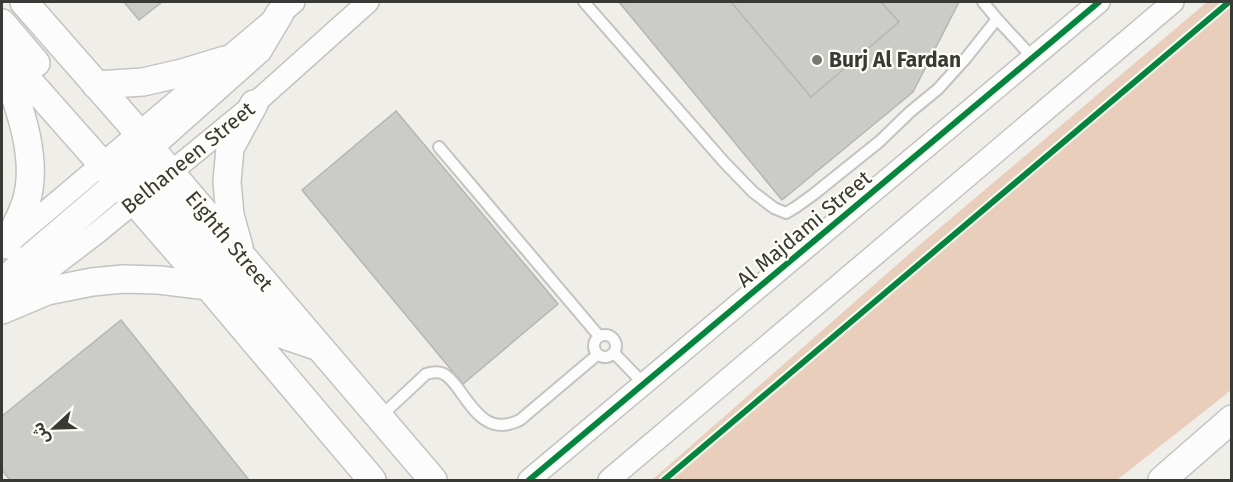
<svg xmlns="http://www.w3.org/2000/svg" width="1233" height="482" font-family="'Fira Sans','Noto Sans Arabic',sans-serif">
	<style>
		.green { fill: #e9cfbb }
		.building { fill: #cbcbc8; stroke: #b5b5b2; stroke-width: 1.5 }
		.lines { fill: none; stroke-linecap: round; stroke-linejoin: round }
		.service-casing { stroke: #c4c3bf; stroke-width: 14 }
		.minor-casing { stroke: #c4c3bf; stroke-width: 24 }
		.tertiary-casing { stroke: #c4c3bf; stroke-width: 30 }
		.service { stroke: #fdfcfc; stroke-width: 10 }
		.minor { stroke: #fdfcfc; stroke-width: 21 }
		.tertiary { stroke: #fdfcfc; stroke-width: 27 }
		.cycleway-casing { stroke: #fefef5; stroke-width: 10 }
		.cycleway { stroke: #00873e; stroke-width: 6 }
		.poi-dot { fill: #797875; stroke: #fefef5; stroke-width: 2 }
		.labels { text-anchor: middle; dominant-baseline: central; stroke-width: 4.5; stroke-linejoin: round; paint-order: stroke }
		.poi-label { font-size: 21px; font-weight: bold; fill: #393936; stroke: #fefef5; text-anchor: start }
		.street-label { font-size: 21px; fill: #393936; stroke: #fefef5 }
	</style>
	<rect width="100%" height="100%" fill="#efeee9"/>
	<path class="green" d="M1207,2h25v387l-7,6 -108,85h-465l264,-232z"/>
	<path class="building" d="M124,2h38l-23,18z
		M619,2h112l80,95 88,-75 -18,-20h78l-46,90 -131,108z
		M731,2h150l18,20 -88,75z
		M396,111l162,193 -95,80 -161,-194z
		M121,320l128,160h-239l-8,-10v-54z"/>
	<g class="lines">
		<g class="service-casing">
			<path id="service" d="M584,2l140,160 29,30 21,16 12,5 10,-6 18,-13 66,-53 30,-29 28,-23 28,-31 31,-39 36,39
				M983,2l14,17
				M439,147l160,189
				M594 346a11 11 0 1 1 22 0a11 11 0 1 1-22 0Z
				M614,353l30,31
				M380,417l46,-43c6,-2 12,-3 18,0 5,3 10,9 13,13 17,23 31,49 63,33l77,-65"/>
		</g>
		<g class="minor-casing">
			<path id="minor" d="M11,241l283,-239
				M9,300l89,-68 156,-128 114,-102
				M529,480l570,-478
				M609,480l564,-478"/>
		</g>
		<g class="tertiary-casing">
			<path id="tertiary" d="M24,2l114,130 32,40 263,308
				M2,23l34,40
				M2,51l100,113 106,122 164,194
				M2,58c15,43 38,99 24,144 -5,15 -13,29 -19,43
				M96,85l47,-3 39,-9 43,-13
				M141,162l9,-16 108,-96 22,-37
				M102,164l36,9 15,14 125,146 41,14
				M239,247l-9,-32 -3,-33 3,-34 24,-44
				M2,282l117,-100 7,-17
				M2,310l45,-19 45,-9 31,-3 36,1 49,6
				M1162,480l70,-61"/>
		</g>
		<use href="#service" class="service"/>
		<use href="#minor" class="minor"/>
		<use href="#tertiary" class="tertiary"/>
		<g class="cycleway-casing">
			<path id="cycleway" d="M529,480l570,-478
				M664,480l565,-478"/>
		</g>
		<use href="#cycleway" class="cycleway"/>
	</g>
	<circle class="poi-dot" cx="817" cy="60" r="6"/>
	<g class="labels">
		<g class="poi-label">
			<text x="829" y="60">Burj Al Fardan</text>
		</g>
		<g class="street-label">
			<text transform="translate(188 158) rotate(-39)">Belhaneen Street</text>
			<text transform="translate(804 229) rotate(-40)">Al Majdami Street</text>
			<text transform="translate(229 241) rotate(50)">Eighth Street</text>
		</g>
	</g>
	<rect width="1233" height="482" fill="none" stroke="#393936" stroke-width="6"/>
	<g transform="translate(54 428) rotate(248)" stroke="#fefef5" stroke-width="4.5" paint-order="stroke">
	<path d="M0-4.5L10 22L0 15L-10 22Z" fill="#393936"/>
	<text y="-9" font-size="16" font-weight="bold" text-anchor="middle" fill="#393936">ش</text>
	</g>
</svg>
